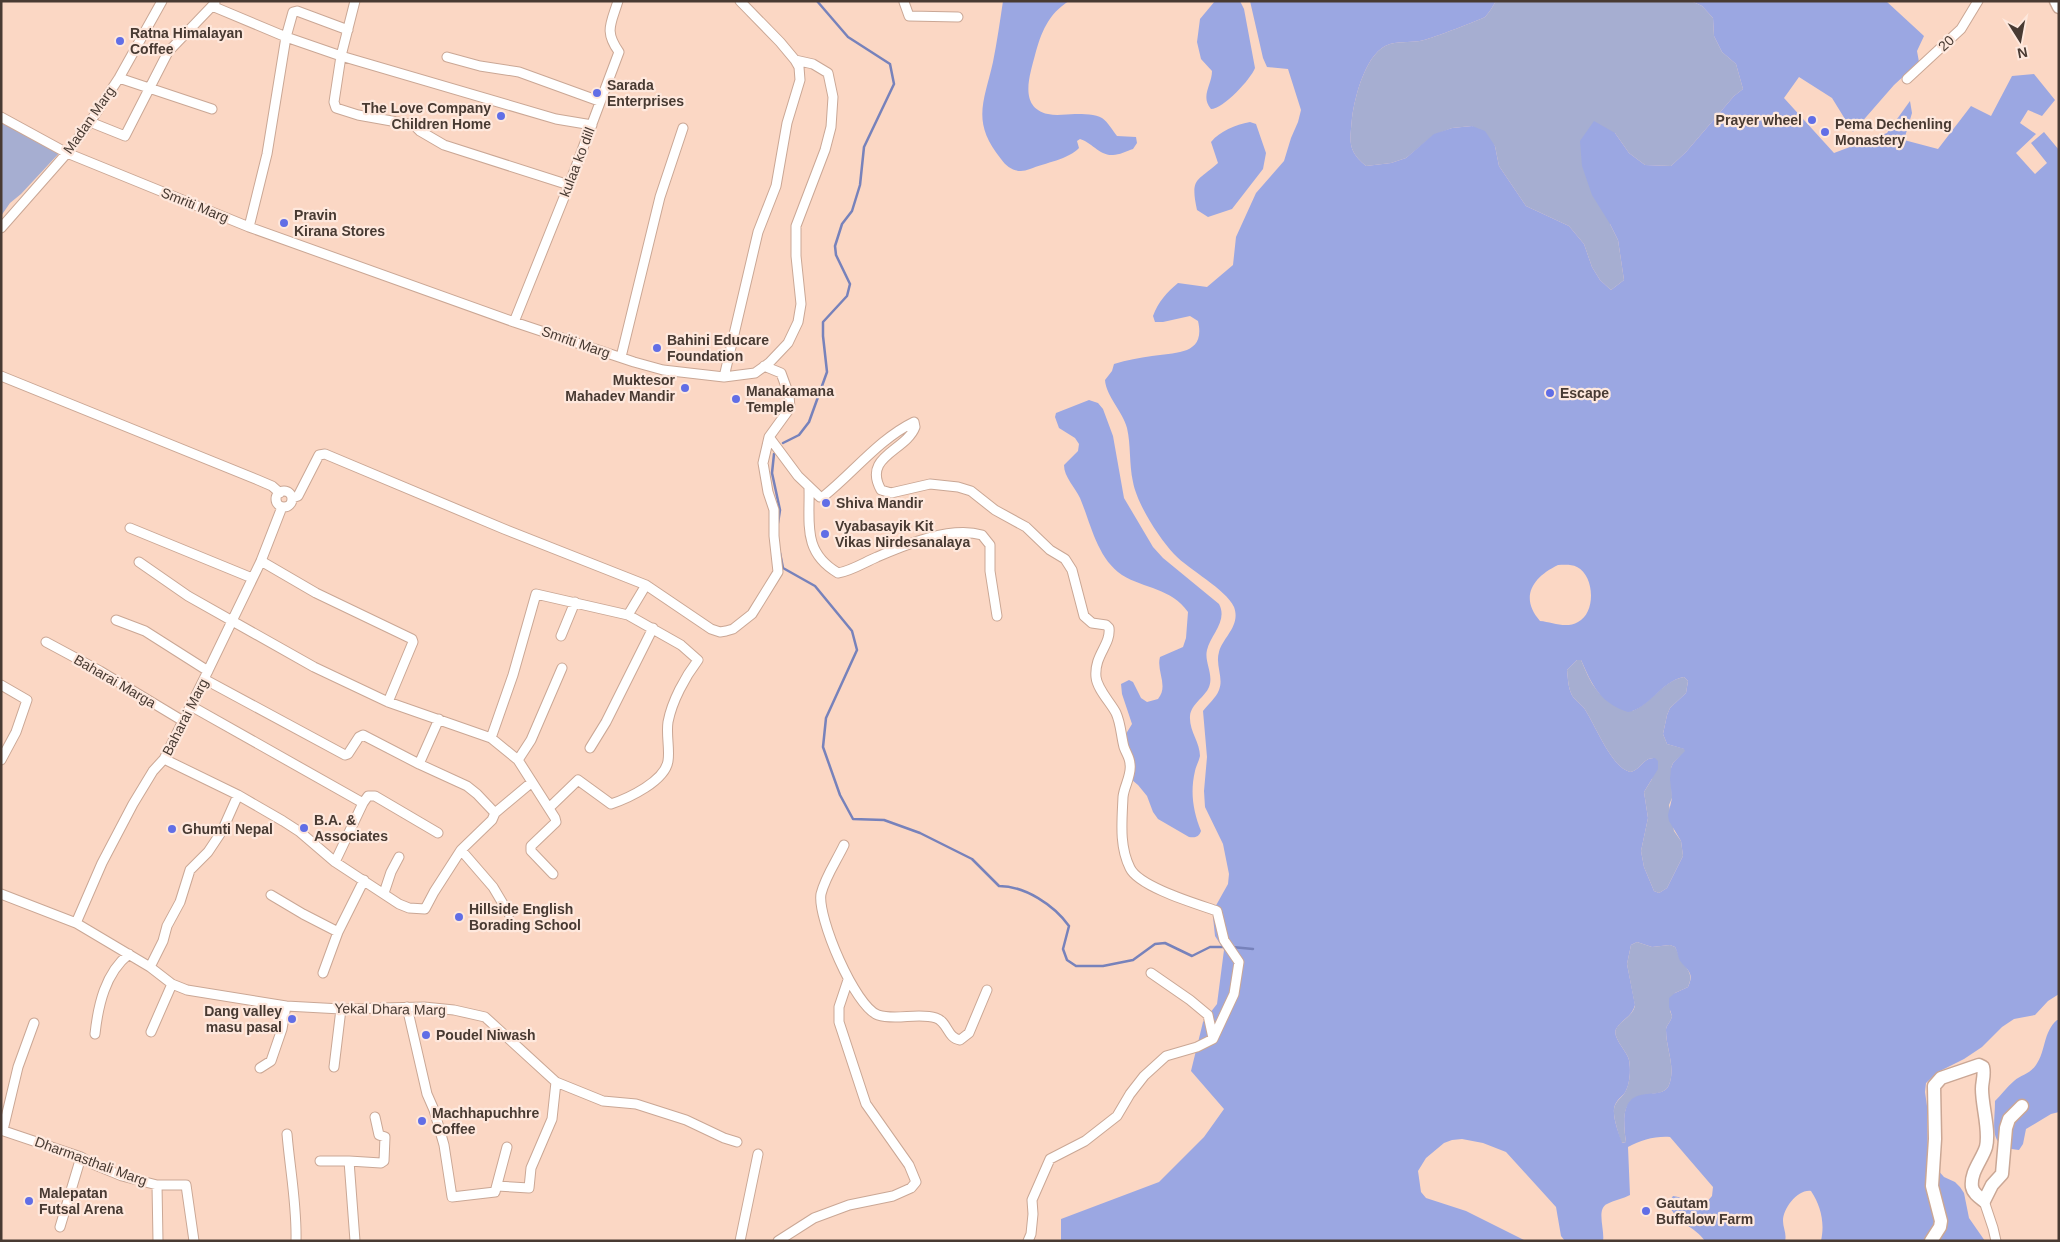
<svg xmlns="http://www.w3.org/2000/svg" width="2060" height="1242" font-family="Helvetica,sans-serif">
	<style>
		.green { fill: #a6aed1 }
		.forest { fill: #9ba7e2; fill-rule: evenodd }
		.lines { fill: none; stroke-linecap: round; stroke-linejoin: round }
		.stream { stroke: #7782bb; stroke-width: 2.5 }
		.street-casing { stroke: #caa795; stroke-width: 11 }
		.secondary-casing { stroke: #caa795; stroke-width: 15 }
		.street { stroke: #fff; stroke-width: 9 }
		.secondary { stroke: #fff; stroke-width: 12 }
		.poi-dot { fill: #616ee6; stroke: #fee8dd; stroke-width: 2 }
		.labels { text-anchor: middle; dominant-baseline: central; stroke-width: 4.5; stroke-linejoin: round; paint-order: stroke }
		.poi-label { font-size: 14px; font-weight: bold; fill: #483a32; stroke: #fee8dd; text-anchor: start }
		.street-label { font-size: 14px; fill: #483a32; stroke: #fee8dd }
	</style>
	<rect width="100%" height="100%" fill="#fbd7c4"/>
	<path class="green" d="M1496,1h195l11,5 11,12 1,18 8,16 14,12 7,25 -9,7 -48,56 -15,14 -26,-1 -16,-12 -14,-20 -5,91 8,16 6,40 -13,10 -11,-10 -8,-13 -8,-23 -15,-18 -43,-20 -27,-40 -4,-20 -23,-20 -20,2 -18,7 -28,23 -15,5 -25,3c-19,-16 -16,-24 -14,-48 3,-22 14,-67 38,-74 12,-3 23,-1 34,-4 8,-2 56,-20 61,-23 4,-4 8,-11 11,-16z
		M1,123l61,27 -41,44 -11,9 -9,13z
		M1577,660h4c13,31 18,39 51,51 19,-7 30,-30 52,-34l4,4 -2,12 -16,15 -3,7 -4,19 4,10 18,5v3l-12,11 -2,5 1,30 -3,7 5,26 7,10 2,15 -16,32 -8,5 -5,-2 -10,-24 -3,-16 7,-33 -4,-26 8,-13 3,-21c-12,-1 -14,12 -25,14 -19,-5 -35,-48 -46,-64 -4,-5 -11,-9 -13,-15 -3,-7 -3,-15 -4,-23z
		M1637,942l15,5 18,-2 5,2c3,4 3,9 6,13 6,10 13,13 7,27l-13,6 -5,18 2,5c-1,6 -6,9 -6,14 0,19 10,37 3,55 -9,21 -54,-11 -43,57l-5,1c-2,-10 -8,-24 -7,-34 1,-7 6,-10 10,-15 6,-9 7,-24 5,-34 -2,-9 -17,-22 -13,-31 5,-9 16,-12 19,-23l-8,-42 4,-19z"/>
	<path class="forest" d="M1003,1h66c-21,13 -28,32 -34,54 -5,20 -17,52 13,59 9,2 19,0 27,0 8,0 21,0 27,4 6,4 11,13 15,18l19,1 1,6 -4,6c-6,2 -14,6 -20,6 -13,1 -22,-13 -33,-16l-3,2 2,7c-10,11 -34,15 -49,21 -12,5 -22,0 -29,-10 -30,-37 -17,-57 -8,-97 4,-20 7,-41 10,-61z
		M1215,1h25l4,8 11,59c-4,11 -32,41 -44,41 -11,-13 1,-24 1,-38l-11,-12 -4,-17 3,-23z
		M1250,1h246c-3,5 -7,12 -11,16 -5,3 -53,21 -61,23 -11,3 -22,1 -34,4 -24,7 -35,52 -38,74 -2,24 -5,32 14,48l25,-3 15,-5 28,-24 18,-6 20,-2 13,5 10,15 4,20 27,40 43,20 15,18 8,23 8,13 11,10 13,-10 -6,-40 -8,-16 -18,-29 -10,-29 -2,-25 14,-20 21,12 14,20 16,12 26,1 15,-14 48,-56 9,-7 -7,-25 -14,-12 -8,-16 -1,-18 -11,-12 -11,-5h195l38,35 -7,15 2,11 -25,23 -41,47 -21,-34 -33,-21 -15,21 50,55 53,-20 23,-32 2,12 -8,27 34,9 33,-43 20,10 21,-40 22,-2 21,26 -13,16 -14,-6 -8,13 16,11 -20,19 19,21 12,-11 -16,-20 13,-11 15,18v844l-11,7 -13,14 -21,4 -12,8 -20,20 -18,12 -26,13 -12,11 -1,9 2,14 1,53 16,18 11,5 5,5 4,6 5,25 16,23h-164c4,-18 0,-35 -10,-50 -13,-2 -28,17 -28,30 0,7 4,13 2,20h-80c-11,-16 -28,-16 -37,-38l5,-7c13,2 19,10 32,8l7,-8 1,-9 -43,-50c-15,-1 -29,3 -42,10l2,48c-7,4 -16,5 -23,9 -11,5 -2,26 -4,37h-38l-4,-5 -5,-29 -50,-55 -23,-9 -21,-4 -10,1 -8,3 -18,15 -8,13 3,21 5,6 40,13 60,30h-465v-22l98,-37 45,-45 20,-28 -33,-38 12,-49 14,-18 7,-54 -9,-14 -2,-19 1,-8 14,-25 1,-10 -6,-30 -18,-37 -1,-16 3,-34 -4,-46c5,-7 13,-13 16,-21 5,-12 -4,-25 0,-38 4,-15 22,-26 15,-45 -8,-18 -45,-37 -60,-53 -15,-16 -37,-50 -41,-72 -4,-18 -2,-37 -6,-54 -4,-16 -21,-32 -22,-48l7,-9 2,-7c13,-4 25,-6 38,-8 24,-4 54,-1 46,-35l-8,-5 -27,6h-8l-2,-6c5,-14 14,-24 25,-33l29,4 26,-22 3,-28 20,-44 28,-32 7,-23 7,-16 3,-12 -13,-41 -21,-2 -4,-9zM1558,565c6,0 13,-1 19,2 18,9 19,46 1,55 -12,7 -26,0 -38,-1 -21,-24 -7,-44 18,-56zM1577,660h4c11,25 19,43 47,52 21,-3 33,-31 56,-35l4,4 -2,12 -16,15 -3,7 -4,19 4,10 17,5 1,2 -12,12 -2,5 -1,11 2,19 -4,17 1,6 12,20 2,15 -16,32 -8,5 -5,-2 -10,-24 -3,-16 7,-33 -4,-26 14,-23v-8l-3,-3c-12,-1 -14,12 -25,14 -19,-5 -35,-48 -46,-64 -4,-5 -11,-9 -13,-15 -3,-7 -3,-15 -4,-23zM1637,942l15,5 18,-2 5,2c3,5 3,12 6,15 8,10 13,11 7,25l-13,6 -6,5v9l3,9c-1,6 -6,9 -6,14 0,19 10,37 3,55 -9,21 -54,-13 -43,57l-4,1c-3,-9 -9,-24 -8,-34 1,-7 5,-10 10,-15 6,-8 7,-24 5,-34 -2,-9 -17,-22 -13,-31 5,-9 16,-12 19,-24l-8,-41 4,-19z
		M1250,122l6,2 10,29 -3,16 -31,40 -24,8 -11,-7c-7,-33 0,-28 21,-47l-7,-21c9,-11 24,-17 39,-20z
		M1089,400l9,3 5,6 10,27 11,62 29,49 10,11 56,46c9,17 -8,30 -12,46 -3,12 7,24 2,37 -4,10 -18,17 -19,29 -1,15 10,26 10,40 -1,5 -4,10 -5,15 -5,21 -2,40 6,60 -2,6 -6,7 -12,6l-31,-18 -5,-7 -6,-16 -9,-11 -6,-5 -8,-43 8,-13 -10,-30 -1,-10 8,-4 4,2 8,16 6,4 11,-3c11,-13 -2,-28 2,-42l23,-10 3,-9 2,-26c-17,-24 -43,-23 -66,-37 -25,-17 -31,-51 -42,-77 -5,-11 -16,-21 -16,-33l14,-14 1,-7 -4,-6 -16,-10 -4,-11 1,-4z
		M2057,1020h2v92l-8,2 -25,15 -3,15 -4,6c-32,-2 -24,-23 -24,-49 6,-6 12,-14 19,-20 7,-6 16,-7 22,-16 10,-14 7,-33 21,-45z"/>
	<g class="lines">
		<path class="stream" d="M783,443l16,-8 10,-13 18,-50 -4,-36v-14l24,-26 3,-12 -14,-29 -1,-9 7,-22 10,-13 8,-26 4,-38 30,-63 -4,-20 -42,-27 -31,-36
			M774,454l-2,19 8,37 -2,13
			M780,553l3,15 32,18 37,45 5,19 -31,68 -3,29 17,48 13,24 31,1 36,13 52,26 27,27c26,0 55,19 70,40l-6,23 4,11 9,6h27l30,-6 22,-16 10,-1 27,13 18,-9h16
			M1232,947l21,2"/>
		<g class="street-casing">
			<path id="street" d="M355,1l-14,55 -7,46 2,6 22,7 56,10 6,6 24,14 125,40
				M904,2l5,14 49,1
				M212,6l74,31 55,19 215,63 36,6
				M447,57l33,9 39,6 80,29
				M119,78l93,31
				M1907,79l54,-50 17,-28
				M1,117l66,36 182,74 265,95 120,40 29,8 61,7 31,-4 14,-10 19,-20 10,-21 3,-18 -5,-48v-30l29,-76 6,-23 2,-30 -5,-24 -15,-9 -18,-4
				M90,122l35,14 43,-84 47,-49
				M249,227l18,-73 19,-117 7,-25 4,-1 51,19
				M1,228l66,-75 23,-31 29,-44 43,-77
				M514,322l55,-137 50,-133c-15,-21 -8,-28 -1,-51
				M621,357l39,-160 23,-69
				M1,376l257,104 14,6 8,7
				M724,377l34,-145 18,-46 11,-63 13,-43 -1,-13 -4,-7 -15,-18 -40,-41
				M769,437l29,39 22,21 4,-1c30,-24 55,-57 90,-74l1,5c-9,24 -53,29 -34,63l10,3 39,-9 28,3 13,4 24,19 31,17 24,23 15,9 7,11 12,46 8,7 14,2 3,3c2,17 -15,27 -13,49 1,12 15,26 20,36 5,11 5,23 8,34 2,6 6,11 6,17 2,11 -6,22 -7,33 -1,24 -4,49 7,71 9,19 67,36 87,43l7,29 15,22 -5,32 -21,45 -16,8 -31,9 -22,20 -14,18 -13,22 -32,25 -35,18 -18,41 1,14 -2,20 -3,7
				M809,488c1,35 -7,64 29,85 13,-2 27,-11 39,-16 29,-13 74,-31 105,-22l8,10v26l7,45
				M276 499a8 8 0 1 1 16 0a8 8 0 1 1-16 0Z
				M292,498l6,-2 21,-41 6,-1 179,75 142,56 65,44 9,3 6,-1 7,-2 19,-15 26,-42 -4,-36v-26l-6,-18 -5,-29 6,-26 21,-29 -1,-13 -8,-22 -17,-7
				M130,528l122,50
				M261,561l55,32 96,46 1,3 -25,60
				M139,562l49,34 126,71 74,35 103,36 27,22 37,58 1,4 -2,2 -23,22v5l22,23
				M628,615l18,-30
				M116,620l29,11 63,40
				M561,636l14,-34
				M46,642l54,29 83,50
				M204,679l141,76 3,-1 11,-17 4,-2 56,29
				M1,685l26,15 -11,32 -15,28
				M191,706l172,97 -28,59
				M439,719l-20,45 48,22 10,8 18,19 -3,7 -31,30 32,37 16,27
				M491,738l22,-63 23,-81 92,21 53,30 17,15c-13,17 -26,41 -30,62 -2,13 2,27 0,39 -3,20 -39,37 -57,43l-33,-24 -29,28
				M590,748l16,-26 47,-94
				M164,759l74,36 45,26 17,11 35,30 64,42 10,4 16,1 9,-17 27,-42
				M518,760l13,-20 31,-72
				M363,803l5,-7h7l63,37
				M495,813l37,-31
				M844,845c-7,15 -19,32 -23,49 -4,23 34,113 57,121 18,6 40,-3 58,3 12,4 11,20 24,22l9,-7 18,-43
				M384,893l7,-21 8,-15
				M1,894l75,29 74,44 22,17 15,6 99,16 55,3 83,-2 30,3 31,7 71,65 -4,37 -21,49 -2,20 -32,-2
				M271,895l32,19 35,18
				M76,923l26,-60 31,-59 20,-33 11,-12 40,-80 57,-118 21,-54
				M150,967l13,-26 4,-15 13,-24 10,-32 18,-18 14,-21 16,-36
				M323,973l15,-41 26,-52
				M1151,973l39,27 18,15 5,23
				M407,1007l20,87 7,16 10,35 8,52 43,-5 12,-45
				M151,1032l21,-48
				M95,1034c3,-28 10,-61 34,-80
				M334,1067l7,-58
				M260,1068l11,-7 11,-32 4,-23
				M556,1082l47,19 33,3 50,16 38,18 13,4
				M1,1130l80,27 14,8 27,11 35,9h29l8,56
				M3,1130l15,-63 16,-44
				M287,1134c3,36 10,71 9,107
				M320,1161h29
				M157,1185l1,56
				M1984,1201l9,27 3,13
				M60,1227l21,-70
				M355,1241l-6,-80 32,2 3,-2 1,-24 -6,-2 -4,-18
				M740,1241l18,-87
				M778,1241l36,-23 35,-13 44,-9 18,-8 5,-6 -7,-17 -43,-61 -3,-9 -24,-73v-15l9,-27"/>
		</g>
		<g class="secondary-casing">
			<path id="secondary" d="M2056,1l3,6
				M1931,1241l9,-14 1,-6 -9,-35 3,-47 -1,-53 7,-8 38,-13 4,2c2,8 -1,14 -1,22 0,18 8,41 4,58 -4,13 -16,25 -14,40 1,6 7,10 12,14l8,-16 10,-11 4,-46 3,-9 13,-13"/>
		</g>
		<use href="#street" class="street"/>
		<use href="#secondary" class="secondary"/>
	</g>
	<g class="poi-dot">
		<circle cx="120" cy="41" r="5"/>
		<circle cx="597" cy="93" r="5"/>
		<circle cx="501" cy="116" r="5"/>
		<circle cx="1812" cy="120" r="5"/>
		<circle cx="1825" cy="132" r="5"/>
		<circle cx="284" cy="223" r="5"/>
		<circle cx="657" cy="348" r="5"/>
		<circle cx="685" cy="388" r="5"/>
		<circle cx="1550" cy="393" r="5"/>
		<circle cx="736" cy="399" r="5"/>
		<circle cx="826" cy="503" r="5"/>
		<circle cx="825" cy="534" r="5"/>
		<circle cx="304" cy="828" r="5"/>
		<circle cx="172" cy="829" r="5"/>
		<circle cx="459" cy="917" r="5"/>
		<circle cx="292" cy="1019" r="5"/>
		<circle cx="426" cy="1035" r="5"/>
		<circle cx="422" cy="1121" r="5"/>
		<circle cx="29" cy="1201" r="5"/>
		<circle cx="1646" cy="1211" r="5"/>
	</g>
	<g class="labels">
		<g class="poi-label">
			<text x="130" y="33">Ratna Himalayan<tspan x="130" dy="16">Coffee</tspan></text>
			<text x="607" y="85">Sarada<tspan x="607" dy="16">Enterprises</tspan></text>
			<text x="491" y="108" text-anchor="end">The Love Company<tspan x="491" dy="16">Children Home</tspan></text>
			<text x="1802" y="120" text-anchor="end">Prayer wheel</text>
			<text x="1835" y="124">Pema Dechenling<tspan x="1835" dy="16">Monastery</tspan></text>
			<text x="294" y="215">Pravin<tspan x="294" dy="16">Kirana Stores</tspan></text>
			<text x="667" y="340">Bahini Educare<tspan x="667" dy="16">Foundation</tspan></text>
			<text x="675" y="380" text-anchor="end">Muktesor<tspan x="675" dy="16">Mahadev Mandir</tspan></text>
			<text x="746" y="391">Manakamana<tspan x="746" dy="16">Temple</tspan></text>
			<text x="1560" y="393">Escape</text>
			<text x="836" y="503">Shiva Mandir</text>
			<text x="835" y="526">Vyabasayik Kit<tspan x="835" dy="16">Vikas Nirdesanalaya</tspan></text>
			<text x="314" y="820">B.A. &amp;<tspan x="314" dy="16">Associates</tspan></text>
			<text x="182" y="829">Ghumti Nepal</text>
			<text x="469" y="909">Hillside English<tspan x="469" dy="16">Borading School</tspan></text>
			<text x="282" y="1011" text-anchor="end">Dang valley<tspan x="282" dy="16">masu pasal</tspan></text>
			<text x="436" y="1035">Poudel Niwash</text>
			<text x="432" y="1113">Machhapuchhre<tspan x="432" dy="16">Coffee</tspan></text>
			<text x="39" y="1193">Malepatan<tspan x="39" dy="16">Futsal Arena</tspan></text>
			<text x="1656" y="1203">Gautam<tspan x="1656" dy="16">Buffalow Farm</tspan></text>
		</g>
		<g class="street-label">
			<text transform="translate(1946 43) rotate(-43)">20</text>
			<text transform="translate(89 120) rotate(-55)">Madan Marg</text>
			<text transform="translate(577 162) rotate(-69)">kulaa ko dill</text>
			<text transform="translate(195 205) rotate(22)">Smriti Marg</text>
			<text transform="translate(576 342) rotate(19)">Smriti Marg</text>
			<text transform="translate(115 681) rotate(30)">Baharai Marga</text>
			<text transform="translate(185 717) rotate(-63)">Baharai Marg</text>
			<text transform="translate(390 1009) rotate(1)">Yekal Dhara Marg</text>
			<text transform="translate(91 1161) rotate(20)">Dharmasthali Marg</text>
		</g>
	</g>
	<rect width="2060" height="1242" fill="none" stroke="#483a32" stroke-width="5"/>
	<g transform="translate(2020 40) rotate(169)" stroke="#fee8dd" stroke-width="4" paint-order="stroke">
	<path d="M0-4L9 19L0 12L-9 19Z" fill="#483a32"/>
	<text y="-8" font-size="14" font-weight="bold" text-anchor="middle" fill="#483a32">N</text>
	</g>
</svg>
